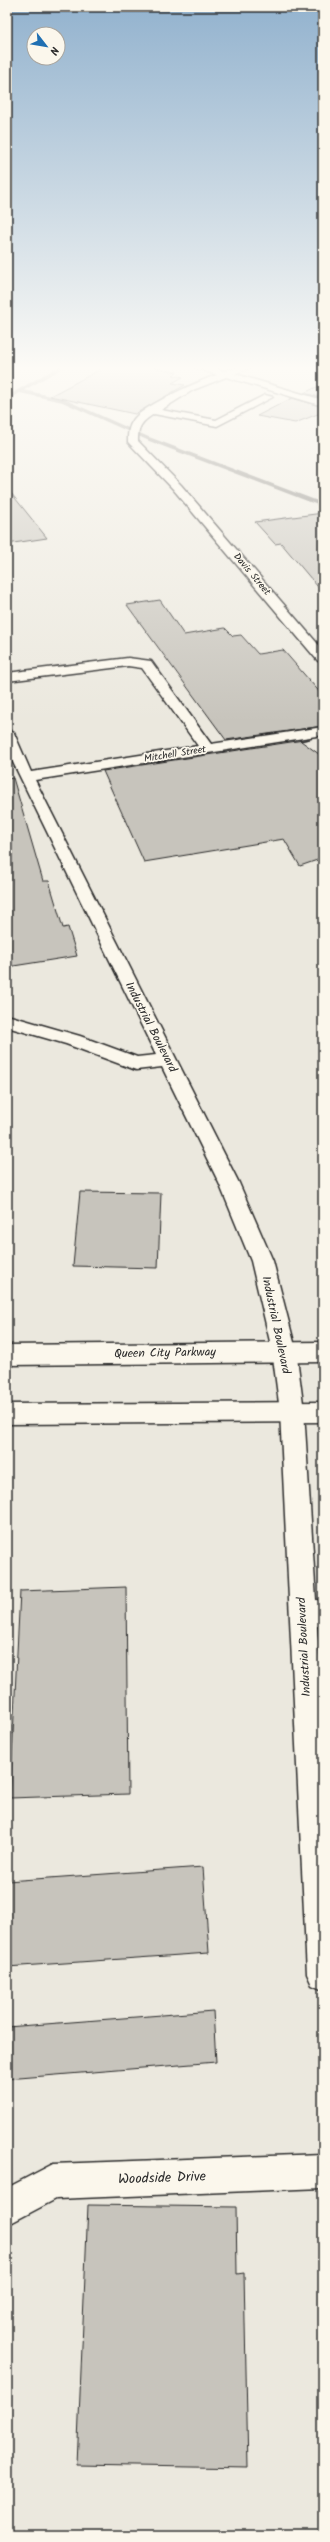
<svg xmlns="http://www.w3.org/2000/svg" width="330" height="2542" font-family="Kalam,sans-serif">
	<style>
		.built { fill: #ebe8de }
		.lines { fill: none; stroke-linecap: round; stroke-linejoin: round }
		.stream { stroke: #7b7a75; stroke-width: 3.5 }
		.building { fill: #c7c4bc; stroke: #2b2b2b }
		.minor-casing { stroke: #2b2b2b; stroke-width: 3 }
		.major-casing { stroke: #2b2b2b; stroke-width: 3 }
		.minor { fill: #fbf7ec; fill-rule: evenodd }
		.major { fill: #fbf7ec; fill-rule: evenodd }
		.labels { text-anchor: middle; dominant-baseline: central; stroke-width: 3.5; stroke-linejoin: round; paint-order: stroke }
		.far-street-label { font-size: 10px; fill: #2b2b2b; stroke: #fbf7ec }
		.street-label { font-size: 12px; fill: #2b2b2b; stroke: #fbf7ec }
		.near-street-label { font-size: 14px; fill: #2b2b2b; stroke: #fbf7ec }
	</style>
	<rect width="100%" height="100%" fill="#fbf7ec"/>
	<filter id="ink" filterUnits="userSpaceOnUse"><feTurbulence type="fractalNoise" baseFrequency=".025" numOctaves="2"/><feDisplacementMap in="SourceGraphic" scale="8" xChannelSelector="R" yChannelSelector="G"/><feConvolveMatrix kernelMatrix="1 2 1 2 8 2 1 2 1" color-interpolation-filters="sRGB"/></filter>
	<g filter="url(#ink)">
		<path class="built" d="M7,366h316v2169h-316z"/>
		<g class="lines">
			<path class="stream" d="M19,391l43,9 87,39 174,66
				M7,398l56,-32"/>
		</g>
		<path class="building" d="M107,366h39l31,6 -4,3 10,2 -11,6 13,2 -50,29 -85,-18z
			M323,384v14l-19,-5z
			M292,398l31,9v5l-28,11 -38,-7z
			M7,488l40,50 -40,6z
			M323,513v80l-42,-50 -6,1 -20,-22z
			M160,600l24,35 41,-7 8,8 8,-1 17,19 25,-4 40,46v30l-97,14 -99,-135z
			M310,739l-9,2 22,16v101l-23,8 -16,-27 -140,23 -41,-91z
			M13,778l30,103h6l14,47 5,-1 9,29 -70,11v-188z
			M80,1192l81,1 -3,75 -85,-2z
			M126,1587l2,207 -118,4 10,-207z
			M203,1867l6,86 -202,14v-86z
			M213,2011l3,51 -209,17v-52z
			M88,2205l148,2 1,67 7,-1 4,195 -171,-3z"/>
		<g class="lines">
			<g class="minor-casing">
				<path id="minor" d="M192,366h15l18,5 15,-5h13l-18,8 88,26v6l-97,-29 -33,13 -32,20 55,10 49,-25 8,2 -56,29 -63,-12c-13,8 -16,13 -16,27l43,44 142,165v12l-5,-1 -145,-172 -45,-47c0,-9 0,-15 6,-23 11,-14 65,-38 83,-44z
					M128,658l23,3 60,83 112,-17v8l-288,45 204,403 34,78 23,89 8,61 12,189 7,1v26l-6,-1 6,90v274l-11,-5 -5,-11 -27,-563 -8,-61 -21,-89 -32,-78 -57,-116 -26,3 -70,-26 -59,-17v-12l73,21 57,21 19,-2 -149,-305v-21l7,4 17,39 167,-26 -56,-78 -14,-2 -121,15v-8z
					M323,2154v34l-267,11 -49,26v-37l46,-24z"/>
			</g>
			<g class="major-casing">
				<path id="major" d="M323,1342v20l-316,3v-20z
					M323,1402v20l-316,2v-20z"/>
			</g>
			<use href="#minor" class="minor"/>
			<use href="#major" class="major"/>
		</g>
	</g>
	<linearGradient id="sky" x2="0" y2="1"><stop stop-color="#92b2ce"/><stop offset="0.51" stop-color="#fdfbf6"/><stop offset="1" stop-color="#fdfbf6" stop-opacity="0"/></linearGradient>
	<rect width="330" height="722" fill="url(#sky)"/>
	<g class="labels">
		<g class="far-street-label">
			<text transform="translate(252 574) rotate(50)">Davis Street</text>
			<text transform="translate(175 754) rotate(-9)">Mitchell Street</text>
		</g>
		<g class="street-label">
			<text transform="translate(151 1027) rotate(63)">Industrial Boulevard</text>
			<text transform="translate(276 1325) rotate(78)">Industrial Boulevard</text>
			<text transform="translate(165 1353) rotate(-1)">Queen City Parkway</text>
			<text transform="translate(304 1647) rotate(-93)">Industrial Boulevard</text>
		</g>
		<g class="near-street-label">
			<text transform="translate(162 2178) rotate(-2)">Woodside Drive</text>
		</g>
	</g>
	<rect width="330" height="2542" fill="none" stroke="#fbf7ec" stroke-width="24"/>
	<rect x="12" y="12" width="306" height="2518" fill="none" stroke="#2b2b2b" stroke-width="1.5" filter="url(#ink)"/>
	<g transform="translate(46 46) rotate(121)"><circle r="19" fill="#fbf7ec" stroke="#a8a59f"/>
	<path d="M0-3L7 15L0 10L-7 15Z" fill="#1f6fb2"/>
	<text y="-6" font-size="11" font-weight="bold" text-anchor="middle" fill="#2b2b2b">N</text>
	</g>
</svg>
